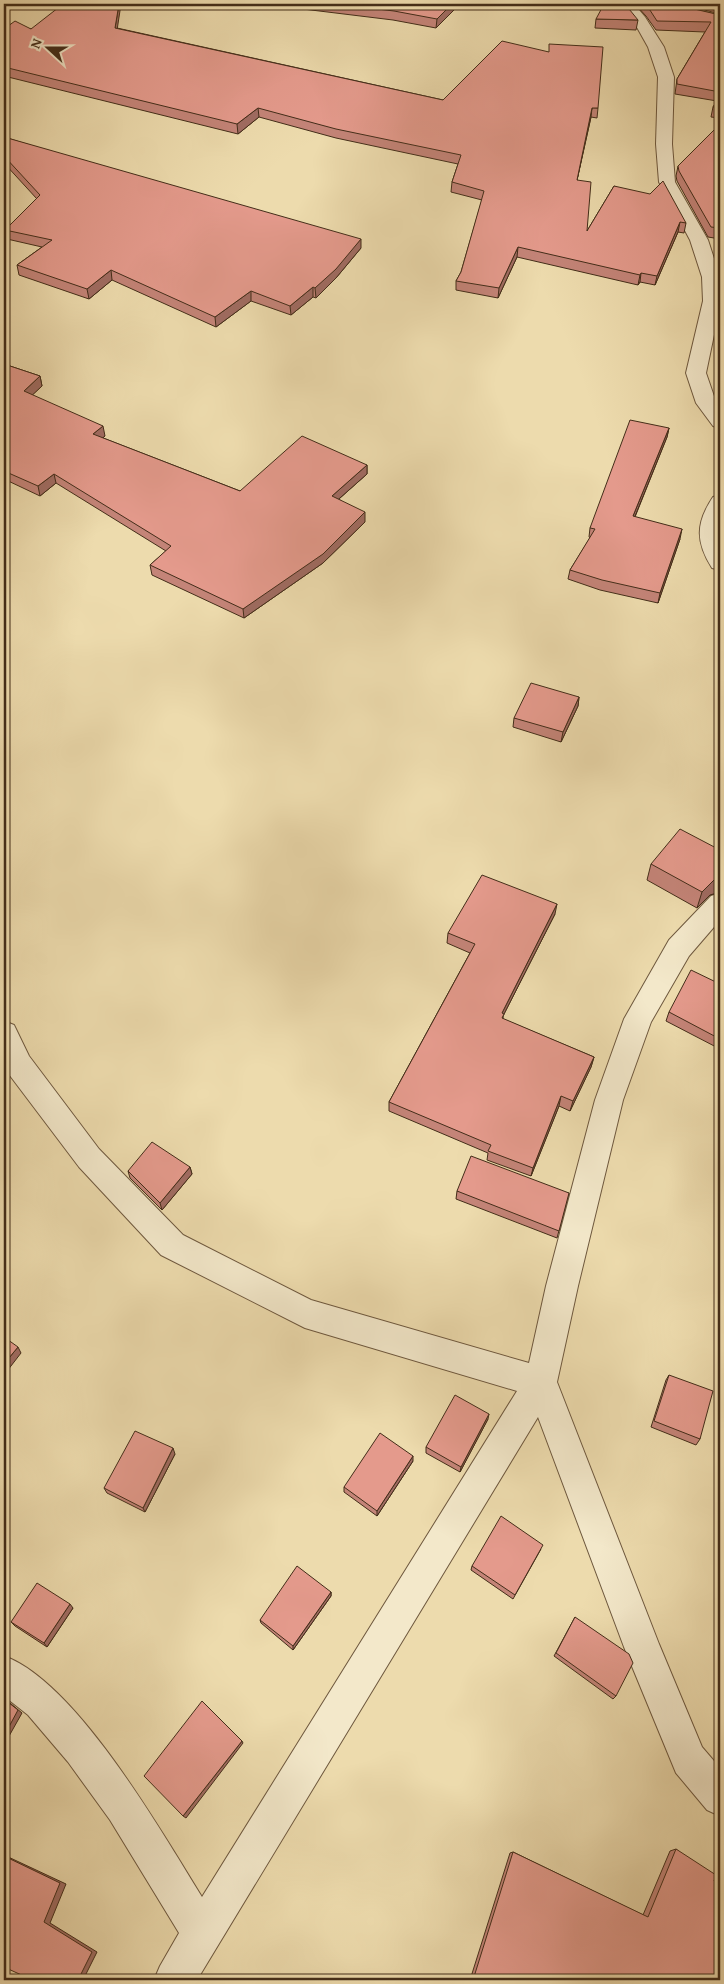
<svg xmlns="http://www.w3.org/2000/svg" width="724" height="1984" font-family="'Gentium Book Plus',serif">
	<style>
		.lines { fill: none; stroke-linecap: round; stroke-linejoin: round }
		.minor-casing { stroke: #6e583e; stroke-width: 2 }
		.minor { fill: #f3e8ca; fill-rule: evenodd }
		.wall { fill: #c48478; stroke: #432d19 }
		.shaded-wall { fill: #a06c62; stroke: #432d19 }
		.building { fill: #e49a8c; stroke: #432d19 }
	</style>
	<rect width="100%" height="100%" fill="#eddbad"/>
	<filter id="stains"><feTurbulence type="fractalNoise" baseFrequency=".004" numOctaves="4"/><feColorMatrix values="0 0 0 0 .2 0 0 0 0 .09 0 0 0 0 .02 0 0 0 .5 -.17"/></filter>
	<radialGradient id="worn" r=".72"><stop offset=".6" stop-color="#630" stop-opacity="0"/><stop offset="1" stop-color="#630" stop-opacity=".3"/></radialGradient>
	<g class="lines">
		<g class="minor-casing">
			<path id="minor" d="M619,4h15l11,13 19,30 10,30 -2,67 3,38 33,58 12,37v29l-14,67 10,29 4,7v19l-7,-2 -17,-23 -10,-30 17,-72 -1,-24 -12,-37 -31,-58 -3,-38 2,-67 -10,-30 -14,-25z
				M720,495v75l-8,-2c-16,-26 -17,-44 1,-71z
				M720,893v27l-31,36 -38,66 -28,78 -45,186 -21,96 102,262 43,103 18,21v48l-13,-6 -31,-37 -52,-126 -86,-230 -341,563h-43l6,-14 19,-33 -69,-113 -42,-58 -40,-47 -24,-19v-40c72,26 157,175 198,241l315,-506 -212,-63 -144,-73 -82,-88 -71,-94 -4,-9v-43l10,4 15,31 70,93 84,86 128,65 218,63 17,-77 49,-186 29,-81 45,-79 42,-44z"/>
		</g>
		<use href="#minor" class="minor"/>
	</g>
	<path class="wall" d="M262,4h198l-24,24 -43,-8z
		M635,4h38l47,11v103l-9,-1 2,-10 4,-6 -42,-7 2,-15 28,-47 -49,-2 -10,-14z
		M681,4h39v10z
		M596,19l42,1 -2,10 -41,-2z
		M117,28l326,72 155,8 -1,10 -6,-1 -14,63 10,51 27,-45 72,37 -2,10 -6,-1 -23,53 -15,-3 -2,3 -121,-28 -19,41 -42,-8v-9l5,-9 21,-72 -31,-8 1,-10 6,-18 -122,-26 -77,-21 -21,17 -234,-58v-47z
		M720,124v115l-12,-2 -31,-56 -1,-5 2,-10z
		M4,137l357,111 -25,30 -20,20 -3,-1 -22,18 -40,-14 -35,26 -104,-47 -23,19 -70,-24 -2,-10 25,-18 -35,-8 -2,-9 32,-31 -33,-36z
		M4,364l36,12 2,10 -10,9 73,41 -2,2 137,53 127,-26v9l-28,25 26,23 -42,41 -79,55 -92,-43 -2,-10 16,-14 -110,-68 -16,13 -36,-17z
		M669,428l-2,9 -32,80 45,22 -22,64 -58,-13 -32,-11 2,-9 20,-32 -1,-1 1,-9z
		M579,697l-1,9 -17,36 -48,-15 1,-9z
		M720,850v42l-10,3 -13,13 -50,-28 4,-16z
		M555,914l-52,102v3l91,38 -3,10 -21,44 -11,-5 -28,70 -44,-16 1,-7 -99,-42v-9l81,-149 -23,-10 1,-10z
		M720,984v65l-54,-28 3,-9z
		M190,1167l2,7 -30,36 -32,-32 -2,-7z
		M457,1191l112,2 -12,45 -101,-39z
		M669,1375l31,64 -4,6 -45,-18 15,-47z
		M488,1419l-28,53 -34,-19v-6z
		M175,1454l-30,58 -38,-19 -3,-5z
		M413,1461l-36,55 -33,-24v-5z
		M541,1549l-28,50 -42,-29 1,-4z
		M331,1592v4l-38,54 -32,-27 -1,-3z
		M73,1608l-26,39 -32,-21 -4,-4z
		M575,1617l41,79 -3,3 -59,-43z
		M676,1849l38,32 6,99h-250l40,-127 3,-1 130,63 27,-64z"/>
	<path class="shaded-wall" d="M119,4h2l-5,33 -1,-9z
		M452,4h8l-24,24 1,-9z
		M258,108l1,9 -21,17 -1,-10z
		M592,108l-1,9 -16,72 2,-9z
		M680,222l-2,10 -23,53 2,-9z
		M361,239v9l-25,30 -20,20 -1,-10z
		M518,247l-1,10 -19,41 1,-10z
		M111,270l1,10 -23,19 -2,-10z
		M641,273l-1,9 -2,3 2,-10z
		M313,287v10l-22,18 -1,-9z
		M251,291v10l-35,26 -1,-10z
		M40,376l2,10 -16,15 -2,-10z
		M103,426l2,10 -10,8 -2,-10z
		M669,428l-2,9 -36,89 2,-10z
		M367,465v9l-35,31v-9z
		M54,474l2,9 -16,13 -2,-10z
		M365,512v10l-42,41 -79,55 -1,-9z
		M682,529l-2,10 -22,64 2,-10z
		M579,697l-1,9 -17,36 2,-10z
		M720,877v15l-10,3 -13,13 5,-16 13,-13z
		M557,904l-2,10 -52,102 -1,8v-11z
		M594,1057l-3,10 -21,44 3,-10z
		M561,1096l-2,10 -28,70 2,-8z
		M190,1167l2,7 -30,36 -2,-7z
		M18,1347l3,6 -17,22v-11z
		M489,1414l-1,5 -28,53 1,-5z
		M173,1448l2,6 -30,58 -2,-4z
		M413,1456v5l-36,55v-5z
		M331,1592v4l-38,54v-4z
		M70,1604l3,4 -26,39 -3,-4z
		M4,1698l18,15 -18,32z
		M242,1741l1,2 -57,75 -3,-2z
		M4,1855l62,29 -16,39 47,29 -14,28h-5l-74,-124z"/>
	<path class="building" d="M63,4h56l-4,24 328,72 59,-59 47,11v-8l54,3 -5,61h-6l-15,72 14,2 -4,49 27,-45 36,8 13,-13 23,42 -6,-1 -23,54 -16,-3 -1,2 -122,-28 -19,41 -43,-7 5,-9 23,-81 -32,-9 9,-27 -125,-26 -78,-21 -21,16 -233,-57v-38l11,-8 16,8z
		M337,4h115l-15,15 -43,-8z
		M604,4h21l13,16 -42,-1z
		M646,4h27l47,11v77l-43,-8v-5l34,-57 -54,-1z
		M720,95v13l-7,-1z
		M720,124v104l-9,-1 -32,-56 -1,-5z
		M4,137l357,102 -25,30 -21,19 -2,-1 -23,19 -39,-15 -36,26 -104,-47 -24,19 -70,-24 35,-25 -47,-10 35,-35 -36,-39z
		M4,364l36,12 -16,15 79,35 -10,8 147,57 62,-55 65,29 -35,31 33,16 -42,42 -80,55 -93,-44 21,-19 -117,-72 -16,12 -34,-15z
		M630,420l39,8 -36,88 49,13 -22,64 -58,-13 -32,-10 25,-41 -5,-1z
		M531,683l48,14 -16,35 -49,-14z
		M680,829l40,21v27l-5,2 -13,13 -51,-28z
		M482,875l75,29 -55,109 2,1 -2,4 92,39 -21,44 -12,-5 -28,72 -45,-17 3,-6 -102,-43 86,-158 -27,-11z
		M691,970l29,14v55l-51,-27z
		M152,1142l38,25 -30,36 -32,-32z
		M471,1156l98,37 -10,38 -102,-40z
		M4,1337l14,10 -14,17z
		M669,1375l44,16 -13,48 -46,-18z
		M455,1395l34,19 -28,53 -35,-20z
		M135,1431l38,17 -30,60 -39,-20z
		M380,1433l33,23 -36,55 -33,-24z
		M501,1516l42,29 -28,50 -43,-29z
		M297,1566l34,26 -38,54 -33,-26z
		M37,1583l33,21 -26,39 -33,-21z
		M575,1617l54,37 4,9 -17,33 -60,-43z
		M4,1699l14,11 -14,26z
		M202,1701l40,40 -59,75 -39,-40z
		M676,1849l40,26 -2,6 6,4v95h-247l40,-128 135,65z
		M4,1856l56,27 -16,39 48,30 -14,28h-51l1,-2 -24,-11z
		M449,1976l8,4h-10z"/>
	<rect width="724" height="1984" fill="none" stroke="#eddbad" stroke-width="20"/>
	<rect x="5" y="5" width="714" height="1974" fill="none" stroke="#432d19" stroke-width="2.5"/>
	<rect x="10" y="10" width="704" height="1964" fill="none" stroke="#432d19"/>
	<g transform="translate(48 48) rotate(291)" stroke="#f3e8ca" stroke-width="4" paint-order="stroke">
	<path d="M0-4L9 19L0 12L-9 19Z" fill="#432d19"/>
	<text y="-8" font-size="14" font-weight="bold" text-anchor="middle" fill="#432d19">N</text>
	</g>
	<rect width="100%" height="100%" filter="url(#stains)"/>
	<rect width="100%" height="100%" fill="url(#worn)"/>
</svg>
